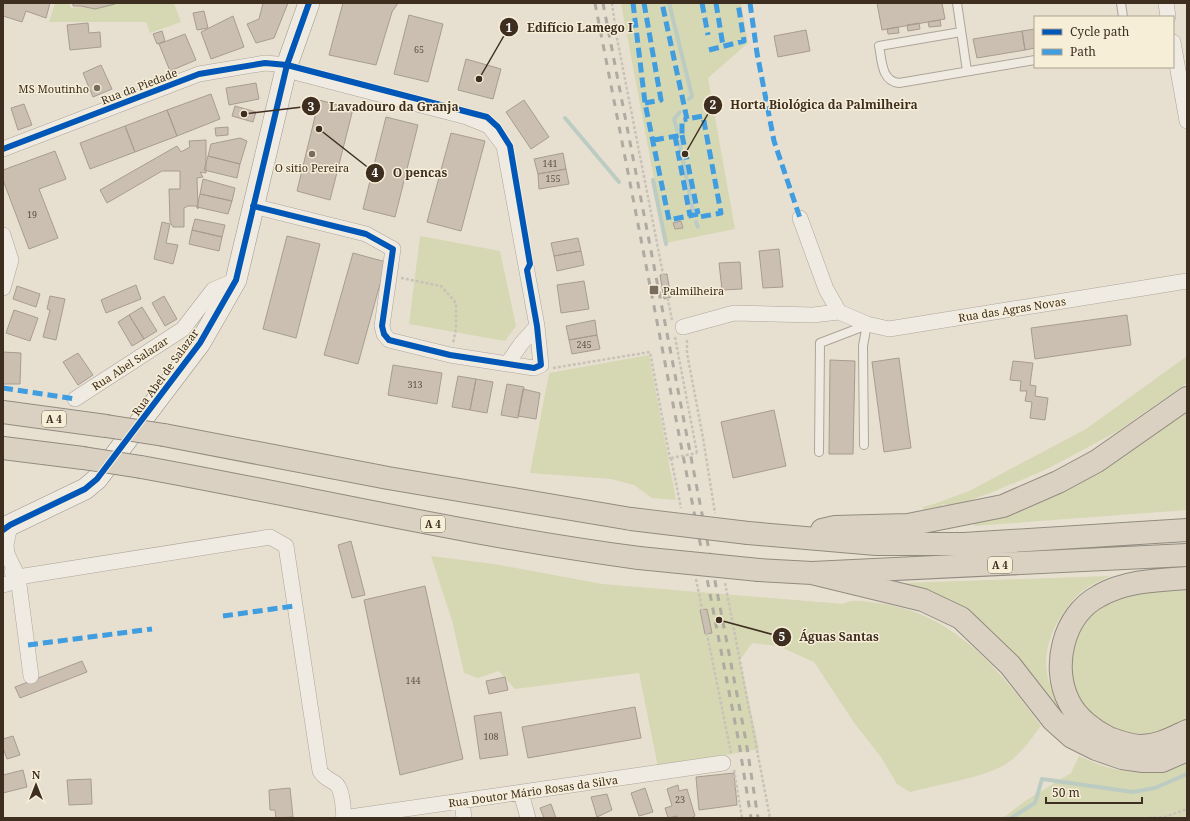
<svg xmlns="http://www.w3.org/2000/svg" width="1190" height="821" font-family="'Noto Serif',serif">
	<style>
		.green { fill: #d6d7b3 }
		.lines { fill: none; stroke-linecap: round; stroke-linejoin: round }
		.stream { stroke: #bcccc2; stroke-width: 4 }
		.building { fill: #cbbfb2; stroke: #a89c90 }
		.lane-casing { stroke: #ada599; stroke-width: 10 }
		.street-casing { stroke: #ada599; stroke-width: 16 }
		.secondary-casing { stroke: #9c958a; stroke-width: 22 }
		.highway-casing { stroke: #928b80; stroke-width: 24 }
		.path { stroke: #c8c2b9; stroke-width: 2.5; stroke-dasharray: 3 2; stroke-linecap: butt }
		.lane { stroke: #efebe3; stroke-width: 8 }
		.street { stroke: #efebe3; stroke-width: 15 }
		.secondary { stroke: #efebe3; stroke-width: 21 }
		.highway { stroke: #dad1c2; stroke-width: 22 }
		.rail { stroke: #afaaa2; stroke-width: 3; stroke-dasharray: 7 7; stroke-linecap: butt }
		.highway-bridge-casing { stroke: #928b80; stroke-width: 24; stroke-linecap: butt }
		.path-bridge { stroke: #c8c2b9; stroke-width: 2.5; stroke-dasharray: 3 2; stroke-linecap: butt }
		.highway-bridge { stroke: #dad1c2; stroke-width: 22 }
		.quiet { stroke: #3f9de0; stroke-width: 5; stroke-dasharray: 10 5; stroke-linecap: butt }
		.cycleway-casing { stroke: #f7eed8; stroke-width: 8 }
		.cycleway { stroke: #0057b8; stroke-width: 6 }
		.poi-dot { fill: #786c5e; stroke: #f7eed8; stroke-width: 1.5 }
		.labels { text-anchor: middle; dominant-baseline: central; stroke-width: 3; stroke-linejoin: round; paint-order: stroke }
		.number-label { font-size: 9px; fill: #605244 }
		.shield { fill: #f7eed8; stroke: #756857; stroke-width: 1 }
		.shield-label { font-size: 10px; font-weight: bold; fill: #3d2e20 }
		.street-label { font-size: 11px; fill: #3d2e20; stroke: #f7eed8 }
		.poi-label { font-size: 11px; fill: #3d2e20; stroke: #f7eed8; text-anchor: end }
		.leader { fill: none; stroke: #3d2e20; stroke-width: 1.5 }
		.callout-dot { fill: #3d2e20; stroke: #f7eed8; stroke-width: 1.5 }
		.mark-label { font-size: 12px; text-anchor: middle; font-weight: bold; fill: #fff }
		.callout-label { font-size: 12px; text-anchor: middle; font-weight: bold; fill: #3d2e20; stroke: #f7eed8; stroke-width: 3; stroke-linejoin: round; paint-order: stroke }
	</style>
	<rect width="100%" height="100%" fill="#e7e0d1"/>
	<path class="green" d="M55,3h14l2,5 51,-5h52l7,19 -31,11 -4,-11h-97z
		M621,3h120l7,40 -40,35 27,151 -69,14z
		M420,236l80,15 16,75 -11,15 -96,-17z
		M649,355l27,145 -24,-2 -18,-13 -23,-6 -81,-6 19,-100z
		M1187,356v27l-69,48 -69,37 -39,17 -1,-1 -2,2c-15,6 -51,22 -65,18l-1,2 -18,3v-2l11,-3 35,-13 117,-62z
		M1187,408v102l-213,16 1,-4z
		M431,556l63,8 108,20 241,20c11,-6 22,-2 35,-1 76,10 120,65 163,123 -8,10 -16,22 -26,31 -20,20 -76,27 -105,35l-13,-8 -16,-27 -26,-33 -41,-62 -36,-16 -26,-3 -12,17 19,89 -101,18 -19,-94 -124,16 -16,-18 -21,7 -14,-5 -12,-52z
		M1110,576c-7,3 -15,7 -22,11 -27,18 -50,62 -39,94 5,19 18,35 29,51l-136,-133 -39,-16z
		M1187,586v132c-11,8 -24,18 -37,20 -13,2 -27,-3 -38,-9 -13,-6 -24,-15 -33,-26 -13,-16 -13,-55 -3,-73 7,-14 26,-26 40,-32 22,-10 47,-10 71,-12z
		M1079,756c43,20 64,20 108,5v57h-184l22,-17 46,-28z"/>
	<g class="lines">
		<path class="stream" d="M669,3l23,93 -3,3
			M565,118l54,64
			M677,130l-3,-11 6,-7
			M679,142l14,68
			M653,180l13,64
			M696,222l2,5
			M1011,818l24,-15 7,-24 91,13 22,-4 32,-14"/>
	</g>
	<path class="building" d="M3,3h47l-4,15 -20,-7 -4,11 -19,-6z
		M73,3h42v1l-20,5 -14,-3h-8z
		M263,3h25l-14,35 -18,5 -9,-19 12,-5z
		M343,3h55l-6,9 -16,53 -47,-10z
		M877,3h65l3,16 -63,11z
		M204,11l4,17 -11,2 -4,-17z
		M409,15l34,9 -15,58 -34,-8z
		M233,16l11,31 -33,12 -10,-27z
		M940,20l1,6 -12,1 -1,-5z
		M88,23l1,10 11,-1 1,15 -31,3 -3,-25z
		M919,23l1,6 -12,2 -1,-6z
		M898,27l1,6 -11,1 -1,-5z
		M1035,29v19l-10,2 -3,-19z
		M806,30l4,21 -32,6 -4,-21z
		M162,31l3,10 -8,3 -4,-10z
		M1022,31l3,19 -48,8 -4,-19z
		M185,34l11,26 -26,11 -11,-27z
		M466,59l35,10 -8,30 -35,-9z
		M101,65l11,24 -19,8 -10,-24z
		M256,83l3,16 -30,6 -3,-17z
		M211,94l9,25 -43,17 -10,-26z
		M319,100l34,9 -23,91 -33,-9z
		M524,100l25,37 -18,12 -25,-37z
		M24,104l8,21 -14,5 -7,-22z
		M235,106l21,6 -3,10 -21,-6z
		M167,110l10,26 -42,16 -10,-26z
		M386,117l32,8 -23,92 -32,-8z
		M125,126l10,26 -45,17 -10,-26z
		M228,127v8l-12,1 -1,-8z
		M451,133l34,8 -24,90 -34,-9z
		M240,138l7,3 -7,23 -32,-8 3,-12z
		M206,140v33l-6,-1 3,5 -6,1 1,31 -2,-3h-8l-4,2v19h-11l-3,-5 -1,-33h11v-18h-18l-55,32 -7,-13 77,-44 4,6 9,-5 -1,-6z
		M55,151l11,28 -27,10 19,49 -29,11 -26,-69v-10z
		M563,153l3,16 -28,5 -4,-15z
		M208,156l32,8 -3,14 -33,-8z
		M566,169l3,15 -30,5 -1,-15z
		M203,179l32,9 -3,13 -32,-7z
		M200,194l32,7 -4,13 -31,-7z
		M195,219l30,6 -3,12 -30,-7z
		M681,221l2,7 -8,1 -2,-6z
		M162,222l8,2 -4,19 12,2 -5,19 -19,-5z
		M192,230l30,7 -3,14 -30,-7z
		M287,236l33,8 -24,94 -33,-9z
		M578,238l3,13 -27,5 -3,-13z
		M779,249l4,38 -20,1 -4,-37z
		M581,251l3,14 -27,6 -3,-15z
		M353,253l33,9 -28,102 -34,-9z
		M740,262l2,27 -20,1 -3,-27z
		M667,274l4,23 -7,2 -4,-24z
		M584,281l5,28 -28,4 -4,-28z
		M136,285l5,14 -35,14 -5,-13z
		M17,286l23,8 -4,13 -23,-8z
		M50,296l15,3 -9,41 -13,-3 7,-27 -3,-1z
		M164,296l13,23 -12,7 -13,-23z
		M142,307l15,24 -13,8 -15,-24z
		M14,310l24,8 -8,23 -24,-8z
		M129,315l15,24 -12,7 -14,-24z
		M1127,315l4,30 -96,14 -4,-31z
		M595,320l2,15 -28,5 -3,-14z
		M597,335l3,14 -28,5 -3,-14z
		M3,352l18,1 -1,31h-17z
		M78,353l15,22 -15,10 -15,-23z
		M899,358l12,90 -27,4 -12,-90z
		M830,360l25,1 -2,93h-24z
		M1013,361l20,2 -3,22 6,1 -1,10 13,2 -3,22 -15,-2 2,-16 -7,-1 2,-10h-7l1,-10 -11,-1z
		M393,365l49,8 -5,31 -49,-9z
		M458,376l18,3 -6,31 -18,-3z
		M476,379l17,3 -6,31 -17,-3z
		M507,384l17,3 -6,31 -17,-3z
		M523,389l17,4 -4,26 -18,-3z
		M774,410l12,56 -53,12 -12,-56z
		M351,541l14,54 -13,3 -14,-53z
		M425,586l38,173 -63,16 -36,-175z
		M707,609l5,24 -7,1 -5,-24z
		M82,661l5,11 -67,26 -5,-11z
		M505,677l3,13 -19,4 -3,-13z
		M635,707l6,31 -113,20 -6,-31z
		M501,712l7,43 -28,4 -6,-43z
		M13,736l7,19 -13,4 -4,-11v-9z
		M23,770l4,17 -24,6v-18z
		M734,773l3,32 -38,5 -3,-33z
		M91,779l1,25 -23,1 -2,-25z
		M678,785l1,6 8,-2 8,27 -4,2h-14v-2l-9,2 -3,-10 7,-2 -5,-17z
		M290,788l3,29 -17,1 -1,-8h-5l-1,-20z
		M645,788l8,24 -14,4 -8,-23z
		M607,794l5,16 -15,7 -6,-20z
		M551,804l5,14h-12l-4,-10z"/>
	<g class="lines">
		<g class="lane-casing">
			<path id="lane" d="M957,3l10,68
				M1121,3l2,14
				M961,32l-82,14c3,14 2,35 20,37l136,-23
				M864,445l-1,-99 4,-22
				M819,452l1,-109 47,-18"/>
		</g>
		<g class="street-casing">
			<path id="street" d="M1166,3l2,14
				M1173,42l14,79
				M3,149l196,-75 66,-11 22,2 11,8 169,44 22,9 15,20 33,180 4,39 -7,3 -84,-13 -61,-15 -5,-6 -2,-8 11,-77 -27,-15 -113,-28
				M800,218l26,71 13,23 28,12 22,5 298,-48
				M3,235l8,25 -8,28
				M683,327l51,-14 79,2 26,-3
				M507,364l14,-20 16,-18
				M75,399l108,-70 30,-39 23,-10
				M10,525l-4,20 1,9 11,23 13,99
				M18,577l252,-40 16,9 34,225c4,7 9,8 15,12 8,6 8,25 9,35
				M3,585l10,-3 5,-5 -6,-5
				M521,793l7,25
				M462,802l2,16
				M343,818l380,-55"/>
		</g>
		<g class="secondary-casing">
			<path id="secondary" d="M3,530l7,-5 75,-36 12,-10 103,-136 36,-63 51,-215 22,-62"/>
		</g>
		<g class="highway-casing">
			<path id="highway" d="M3,412l103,14
				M164,435l224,43 243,41
				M3,448l80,10
				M141,467c166,30 331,69 498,91
				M822,530l13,-3 73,-2 95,-19 55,-24 39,-21 90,-63
				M748,533l128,11h88l223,-14
				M759,570l53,3 375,-18
				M812,573l111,27 38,18 49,47 43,55 19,17 24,12 26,9 21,3h19l25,-11
				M1187,578c-30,2 -62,3 -88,18 -36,19 -48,71 -30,106 8,16 25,29 40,36 11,4 21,8 32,8 17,0 31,-8 46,-15"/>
		</g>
		<path class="path" d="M612,3l4,30 56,287
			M401,278l40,8 15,17v26l-3,14
			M675,337l22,116
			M687,340v13l16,85 12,75
			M553,368l97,-16 20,107
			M671,458l10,50
			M696,579l35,174
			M725,583l45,235
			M734,770l8,48
			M1149,818l16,-1 22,-8"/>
		<use href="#lane" class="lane"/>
		<use href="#street" class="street"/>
		<use href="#secondary" class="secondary"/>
		<use href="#highway" class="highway"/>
		<path class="rail" d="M595,3l144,740 12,75
			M603,3l143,738 12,77"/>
		<g class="highway-bridge-casing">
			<path id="highway-bridge" d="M106,426l58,9
				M83,458l58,9
				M631,519l117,14
				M639,558l120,12"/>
		</g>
		<path class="path-bridge" d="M671,458l26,-5"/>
		<use href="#highway-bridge" class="highway-bridge"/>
		<path class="quiet" d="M633,3l12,100 24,117 29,-6 1,3 22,-4 -18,-97 -16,3 -25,-116
			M644,3l17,97 -16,3
			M702,3l6,32
			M716,3l7,43
			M750,3l7,50 17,88 26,77
			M709,50l35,-9 -6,-38
			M682,135l16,79
			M675,136l15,80
			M654,140l28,-5v-15l5,-1
			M3,388l72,11
			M223,616l71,-10
			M28,645l124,-16"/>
		<g class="cycleway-casing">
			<path id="cycleway" d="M3,149l196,-75 66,-11 22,2 200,52 11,10 12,19 20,118 -3,6 10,56 4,39 -7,3 -84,-13 -61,-15 -5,-6 -2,-8 11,-77 -27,-15 -113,-28
				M3,530l7,-5 75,-36 12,-10 103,-136 36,-63 51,-215 22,-62"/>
		</g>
		<use href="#cycleway" class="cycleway"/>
	</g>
	<g class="poi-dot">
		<circle cx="97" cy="88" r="4"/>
		<circle cx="312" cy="154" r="4"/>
		<rect x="649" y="285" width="10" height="10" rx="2"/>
	</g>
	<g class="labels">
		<g class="number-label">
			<text x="419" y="49">65</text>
			<text x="550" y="163">141</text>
			<text x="553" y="178">155</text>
			<text x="32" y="214">19</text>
			<text x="584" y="344">245</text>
			<text x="415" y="384">313</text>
			<text x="413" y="680">144</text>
			<text x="491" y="736">108</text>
			<text x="680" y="799">23</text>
		</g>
		<g class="shield">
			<rect x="42" y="411" width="24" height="16" rx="3"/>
			<rect x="421" y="516" width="24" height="16" rx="3"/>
			<rect x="988" y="557" width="24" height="16" rx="3"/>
		</g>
		<g class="shield-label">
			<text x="54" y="419">A 4</text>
			<text x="433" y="524">A 4</text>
			<text x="1000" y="565">A 4</text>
		</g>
		<g class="street-label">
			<text transform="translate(139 86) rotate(-21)">Rua da Piedade</text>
			<text transform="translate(1012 309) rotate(-9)">Rua das Agras Novas</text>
			<text transform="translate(130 363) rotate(-33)">Rua Abel Salazar</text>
			<text transform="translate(165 372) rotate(-54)">Rua Abel de Salazar</text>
			<text transform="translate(533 791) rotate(-8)">Rua Doutor Mário Rosas da Silva</text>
		</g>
		<g class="poi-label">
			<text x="89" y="88">MS Moutinho</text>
			<text x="312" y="167" text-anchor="middle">O sitio Pereira</text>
			<text x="663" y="290" text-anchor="start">Palmilheira</text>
		</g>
	</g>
	<path class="leader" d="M479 79L509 27M685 154L713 105M244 114L311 106M319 129L375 173M719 620L782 637"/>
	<g class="callout-dot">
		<circle cx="479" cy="79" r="4"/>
		<circle cx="685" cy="154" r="4"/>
		<circle cx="244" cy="114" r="4"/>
		<circle cx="319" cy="129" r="4"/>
		<circle cx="719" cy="620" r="4"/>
		<circle cx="509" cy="27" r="10"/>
		<circle cx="713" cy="105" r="10"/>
		<circle cx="311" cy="106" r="10"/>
		<circle cx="375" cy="173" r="10"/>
		<circle cx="782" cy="637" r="10"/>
	</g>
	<g class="mark-label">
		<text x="509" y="32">1</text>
		<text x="713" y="109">2</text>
		<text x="311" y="111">3</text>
		<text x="375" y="177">4</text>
		<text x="782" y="641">5</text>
	</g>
	<g class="callout-label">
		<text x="580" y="32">Edifício Lamego I</text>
		<text x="824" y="109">Horta Biológica da Palmilheira</text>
		<text x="394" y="111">Lavadouro da Granja</text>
		<text x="420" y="177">O pencas</text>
		<text x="839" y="641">Águas Santas</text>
	</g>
	<rect width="1190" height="821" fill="none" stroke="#3d2e20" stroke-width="8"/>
	<rect x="1034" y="16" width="140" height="52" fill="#f7eed8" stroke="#ada18e"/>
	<rect x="1042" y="29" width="20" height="6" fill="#0057b8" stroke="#ada18e"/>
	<text x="1070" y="36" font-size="12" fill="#3d2e20">Cycle path</text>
	<rect x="1042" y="49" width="20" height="6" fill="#3f9de0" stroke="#ada18e"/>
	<text x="1070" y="56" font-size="12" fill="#3d2e20">Path</text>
	<g transform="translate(36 785)" stroke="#f7eed8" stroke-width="3" paint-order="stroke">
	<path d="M0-3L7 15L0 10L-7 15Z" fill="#3d2e20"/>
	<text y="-6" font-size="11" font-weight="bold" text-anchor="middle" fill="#3d2e20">N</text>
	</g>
	<path d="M1046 797v6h96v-6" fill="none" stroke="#3d2e20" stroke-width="2"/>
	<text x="1052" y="797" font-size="12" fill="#3d2e20" stroke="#f7eed8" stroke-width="3" paint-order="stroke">50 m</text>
</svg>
